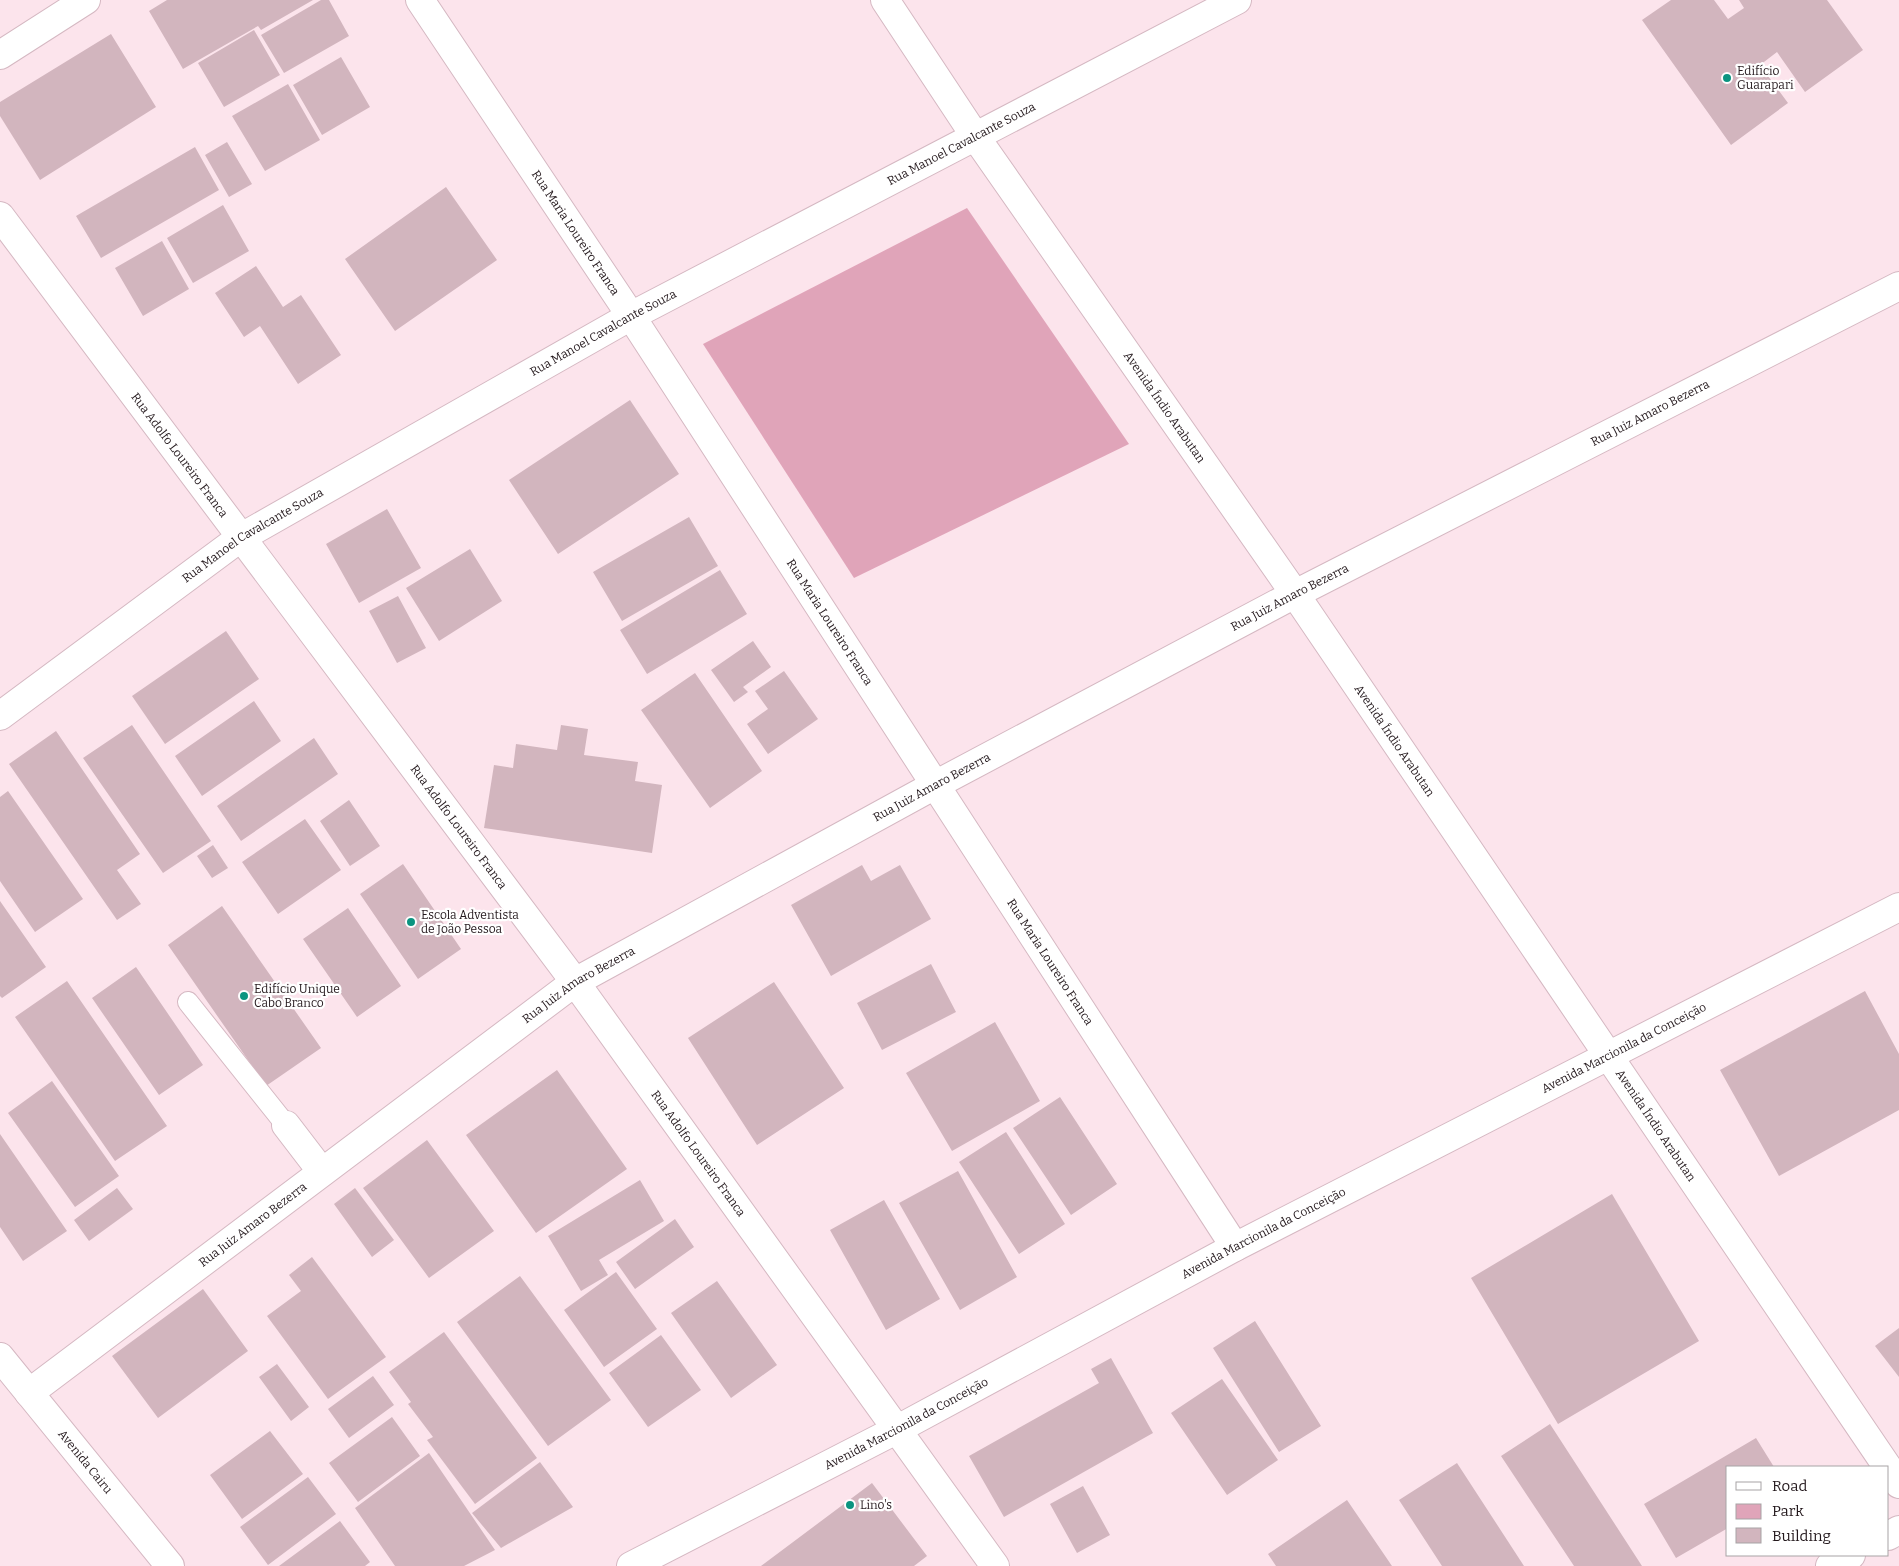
<svg xmlns="http://www.w3.org/2000/svg" width="1899" height="1566" font-family="Bitter,serif">
	<style>
		.green { fill: #e0a4b9 }
		.building { fill: #d2b5be }
		.lines { fill: none; stroke-linecap: round; stroke-linejoin: round }
		.lane-casing { stroke: #d5b8c2; stroke-width: 22 }
		.street-casing { stroke: #d5b8c2; stroke-width: 30 }
		.secondary-casing { stroke: #d5b8c2; stroke-width: 30 }
		.primary-casing { stroke: #d5b8c2; stroke-width: 30 }
		.lane { stroke: #fff; stroke-width: 20 }
		.street { stroke: #fff; stroke-width: 28 }
		.secondary { stroke: #fff; stroke-width: 28 }
		.primary { stroke: #fff; stroke-width: 28 }
		.poi-dot { fill: #0b9480; stroke: #fff; stroke-width: 2 }
		.labels { text-anchor: middle; dominant-baseline: central; stroke-width: 4.5; stroke-linejoin: round; paint-order: stroke }
		.poi-label { font-size: 12px; fill: #24191d; stroke: #fff; text-anchor: start }
		.street-label { font-size: 12px; fill: #24191d; stroke: #fff }
	</style>
	<rect width="100%" height="100%" fill="#fce4ec"/>
	<path class="green" d="M967,208l162,236 -275,134 -151,-234z"/>
	<path class="building" d="M167,0h146l-52,30 -3,-4 -75,43 -34,-58z
		M321,0h8l20,36 -65,37 -23,-38z
		M1671,0h43l14,19 16,-11 -5,-8h88l36,50 -58,42 -28,-40 -17,13 28,38 -57,42 -89,-125z
		M254,30l26,45 -56,32 -26,-44z
		M111,34l45,73 -116,73 -40,-64v-14z
		M341,57l29,50 -48,28 -29,-50z
		M288,84l32,56 -55,31 -33,-55z
		M227,142l25,42 -23,13 -24,-42z
		M195,147l24,43 -118,68 -25,-42z
		M446,187l51,73 -102,71 -50,-72z
		M223,205l26,46 -56,32 -26,-45z
		M162,241l27,48 -46,27 -28,-48z
		M256,266l27,41 18,-12 40,60 -43,29 -38,-58 -16,11 -29,-44z
		M630,400l49,74 -121,80 -49,-74z
		M387,509l34,59 -62,35 -33,-59z
		M689,517l29,49 -96,55 -29,-49z
		M470,549l32,52 -63,40 -33,-53z
		M720,570l27,44 -100,60 -27,-44z
		M398,596l28,52 -29,15 -28,-52z
		M226,631l33,48 -94,65 -33,-48z
		M753,641l18,26 -28,20 5,5 -14,10 -23,-32z
		M784,671l34,48 -50,35 -21,-30 21,-15 -13,-18z
		M695,673l67,98 -52,37 -69,-98z
		M254,701l27,40 -79,55 -27,-40z
		M132,725l79,116 -48,32 -80,-115z
		M561,725l27,4 -4,26 54,7 -3,19 27,4 -10,68 -168,-25 10,-63 19,3 3,-24 41,6z
		M56,731l84,123 -23,16 24,34 -24,16 -108,-156z
		M314,738l24,36 -97,67 -24,-35z
		M8,791l75,108 -48,33 -35,-51v-84z
		M349,800l31,46 -30,20 -30,-45z
		M305,819l36,51 -63,44 -36,-52z
		M213,845l15,23 -16,10 -15,-22z
		M403,864l58,85 -43,30 -58,-85z
		M862,865l9,16 29,-16 31,54 -100,57 -40,-71z
		M0,901l46,66 -44,31 -2,-2z
		M222,906l99,142 -55,38 -98,-141z
		M348,908l53,78 -44,31 -54,-78z
		M931,964l25,48 -74,38 -25,-47z
		M136,967l67,98 -44,30 -67,-97z
		M67,981l100,145 -52,35 -100,-144z
		M774,982l70,106 -87,57 -69,-107z
		M1865,991l34,63v56l-120,66 -59,-106z
		M995,1022l45,79 -88,50 -46,-78z
		M557,1070l70,99 -91,64 -70,-98z
		M52,1081l67,95 -44,31 -67,-94z
		M1060,1097l57,87 -46,31 -58,-87z
		M1006,1132l59,92 -46,30 -60,-92z
		M0,1134l67,97 -44,30 -23,-34z
		M427,1140l67,91 -65,47 -66,-90z
		M958,1171l59,106 -57,33 -61,-107z
		M640,1180l24,41 -65,39 9,15 -27,16 -33,-55z
		M117,1188l16,21 -44,32 -15,-21z
		M355,1188l39,52 -22,17 -38,-53z
		M1612,1194l87,147 -141,83 -87,-146z
		M884,1200l56,99 -54,31 -56,-100z
		M675,1219l19,28 -59,42 -19,-27z
		M312,1257l74,100 -58,42 -61,-83 34,-25 -12,-16z
		M616,1272l41,57 -53,38 -40,-57z
		M520,1276l91,124 -63,46 -91,-124z
		M717,1281l60,84 -46,33 -60,-85z
		M203,1289l45,62 -90,67 -46,-62z
		M1255,1321l66,105 -42,26 -66,-104z
		M1899,1328v49l-24,-31z
		M444,1332l93,126 -62,46 -48,-64 6,-3 -25,-33 3,-2 -22,-30z
		M661,1335l40,55 -53,37 -39,-54z
		M1111,1358l42,75 -149,84 -35,-61 130,-73 -8,-14z
		M277,1364l32,43 -18,14 -32,-44z
		M373,1376l21,29 -45,33 -21,-29z
		M1222,1379l56,81 -51,35 -56,-82z
		M392,1417l28,39 -62,46 -29,-39z
		M1550,1424l92,142h-68l-73,-110z
		M270,1431l33,43 -61,45 -32,-44z
		M1756,1438l18,29h-46v61l-52,30 -32,-54z
		M429,1453l66,97 -31,16h-69l-40,-58z
		M540,1462l33,45 -72,41 -29,-35z
		M1457,1463l67,103h-82l-43,-66z
		M308,1477l28,37 -68,51 -28,-38z
		M872,1483l55,73 -13,10h-153z
		M1083,1486l27,49 -33,18 -27,-49z
		M1347,1500l45,66h-116l-8,-12z
		M340,1521l30,41 -5,4h-86z"/>
	<g class="lines">
		<g class="lane-casing">
			<path id="lane" d="M188,1002l98,123"/>
		</g>
		<g class="street-casing">
			<g id="street">
				<path id="s1" d="M420,0l211,316 604,931"/>
				<path id="s2" d="M885,0l90,136 320,458 604,890"/>
				<path id="s3" d="M0,216l575,766 420,584"/>
				<path d="M286,1125l36,47"/>
			</g>
		</g>
		<g class="secondary-casing">
			<g id="secondary">
				<path d="M0,55l86,-55"/>
				<path id="s4" d="M0,716l240,-178 391,-222 606,-316"/>
				<path id="s5" d="M0,1357l170,209"/>
				<path id="s6" d="M29,1393l546,-411 360,-197 360,-191 604,-308"/>
				<path d="M1888,1536l11,-6"/>
				<path d="M1830,1566l21,-11"/>
			</g>
		</g>
		<g class="primary-casing">
			<g id="primary">
				<path id="s7" d="M631,1566l265,-136 339,-183 664,-340"/>
			</g>
		</g>
		<use href="#lane" class="lane"/>
		<use href="#street" class="street"/>
		<use href="#secondary" class="secondary"/>
		<use href="#primary" class="primary"/>
	</g>
	<g class="poi-dot">
		<circle cx="1727" cy="78" r="5"/>
		<circle cx="411" cy="922" r="5"/>
		<circle cx="244" cy="996" r="5"/>
		<circle cx="850" cy="1505" r="5"/>
	</g>
	<g class="labels">
		<g class="poi-label">
			<text x="1737" y="71">Edifício<tspan x="1737" dy="14">Guarapari</tspan></text>
			<text x="421" y="915">Escola Adventista<tspan x="421" dy="14">de João Pessoa</tspan></text>
			<text x="254" y="989">Edifício Unique<tspan x="254" dy="14">Cabo Branco</tspan></text>
			<text x="860" y="1505">Lino's</text>
		</g>
		<g class="street-label">
			<text stroke="none"><textPath href="#s4" startOffset="1121">Rua Manoel Cavalcante Souza</textPath></text>
			<text stroke="none"><textPath href="#s1" startOffset="280">Rua Maria Loureiro Franca</textPath></text>
			<text stroke="none"><textPath href="#s4" startOffset="716">Rua Manoel Cavalcante Souza</textPath></text>
			<text stroke="none"><textPath href="#s2" startOffset="494">Avenida Índio Arabutan</textPath></text>
			<text stroke="none"><textPath href="#s6" startOffset="1900">Rua Juiz Amaro Bezerra</textPath></text>
			<text stroke="none"><textPath href="#s3" startOffset="299">Rua Adolfo Loureiro Franca</textPath></text>
			<text stroke="none"><textPath href="#s4" startOffset="311">Rua Manoel Cavalcante Souza</textPath></text>
			<text stroke="none"><textPath href="#s6" startOffset="1495">Rua Juiz Amaro Bezerra</textPath></text>
			<text stroke="none"><textPath href="#s1" startOffset="745">Rua Maria Loureiro Franca</textPath></text>
			<text stroke="none"><textPath href="#s2" startOffset="899">Avenida Índio Arabutan</textPath></text>
			<text stroke="none"><textPath href="#s6" startOffset="1090">Rua Juiz Amaro Bezerra</textPath></text>
			<text stroke="none"><textPath href="#s3" startOffset="764">Rua Adolfo Loureiro Franca</textPath></text>
			<text stroke="none"><textPath href="#s1" startOffset="1150">Rua Maria Loureiro Franca</textPath></text>
			<text stroke="none"><textPath href="#s6" startOffset="685">Rua Juiz Amaro Bezerra</textPath></text>
			<text stroke="none"><textPath href="#s7" startOffset="1120">Avenida Marcionila da Conceição</textPath></text>
			<text stroke="none"><textPath href="#s2" startOffset="1364">Avenida Índio Arabutan</textPath></text>
			<text stroke="none"><textPath href="#s3" startOffset="1169">Rua Adolfo Loureiro Franca</textPath></text>
			<text stroke="none"><textPath href="#s6" startOffset="280">Rua Juiz Amaro Bezerra</textPath></text>
			<text stroke="none"><textPath href="#s7" startOffset="715">Avenida Marcionila da Conceição</textPath></text>
			<text stroke="none"><textPath href="#s7" startOffset="310">Avenida Marcionila da Conceição</textPath></text>
			<text stroke="none"><textPath href="#s5" startOffset="135">Avenida Cairu</textPath></text>
		</g>
	</g>
	<rect x="1726" y="1466" width="162" height="90" fill="#ffffff" stroke="#a7a3a5"/>
	<rect x="1736" y="1482" width="25" height="8" fill="#ffffff" stroke="#a7a3a5"/>
	<text x="1772" y="1491" font-size="15" fill="#24191d">Road</text>
	<rect x="1736" y="1504" width="25" height="15" fill="#e0a4b9" stroke="#a7a3a5"/>
	<text x="1772" y="1516" font-size="15" fill="#24191d">Park</text>
	<rect x="1736" y="1528" width="25" height="15" fill="#d2b5be" stroke="#a7a3a5"/>
	<text x="1772" y="1541" font-size="15" fill="#24191d">Building</text>
</svg>
